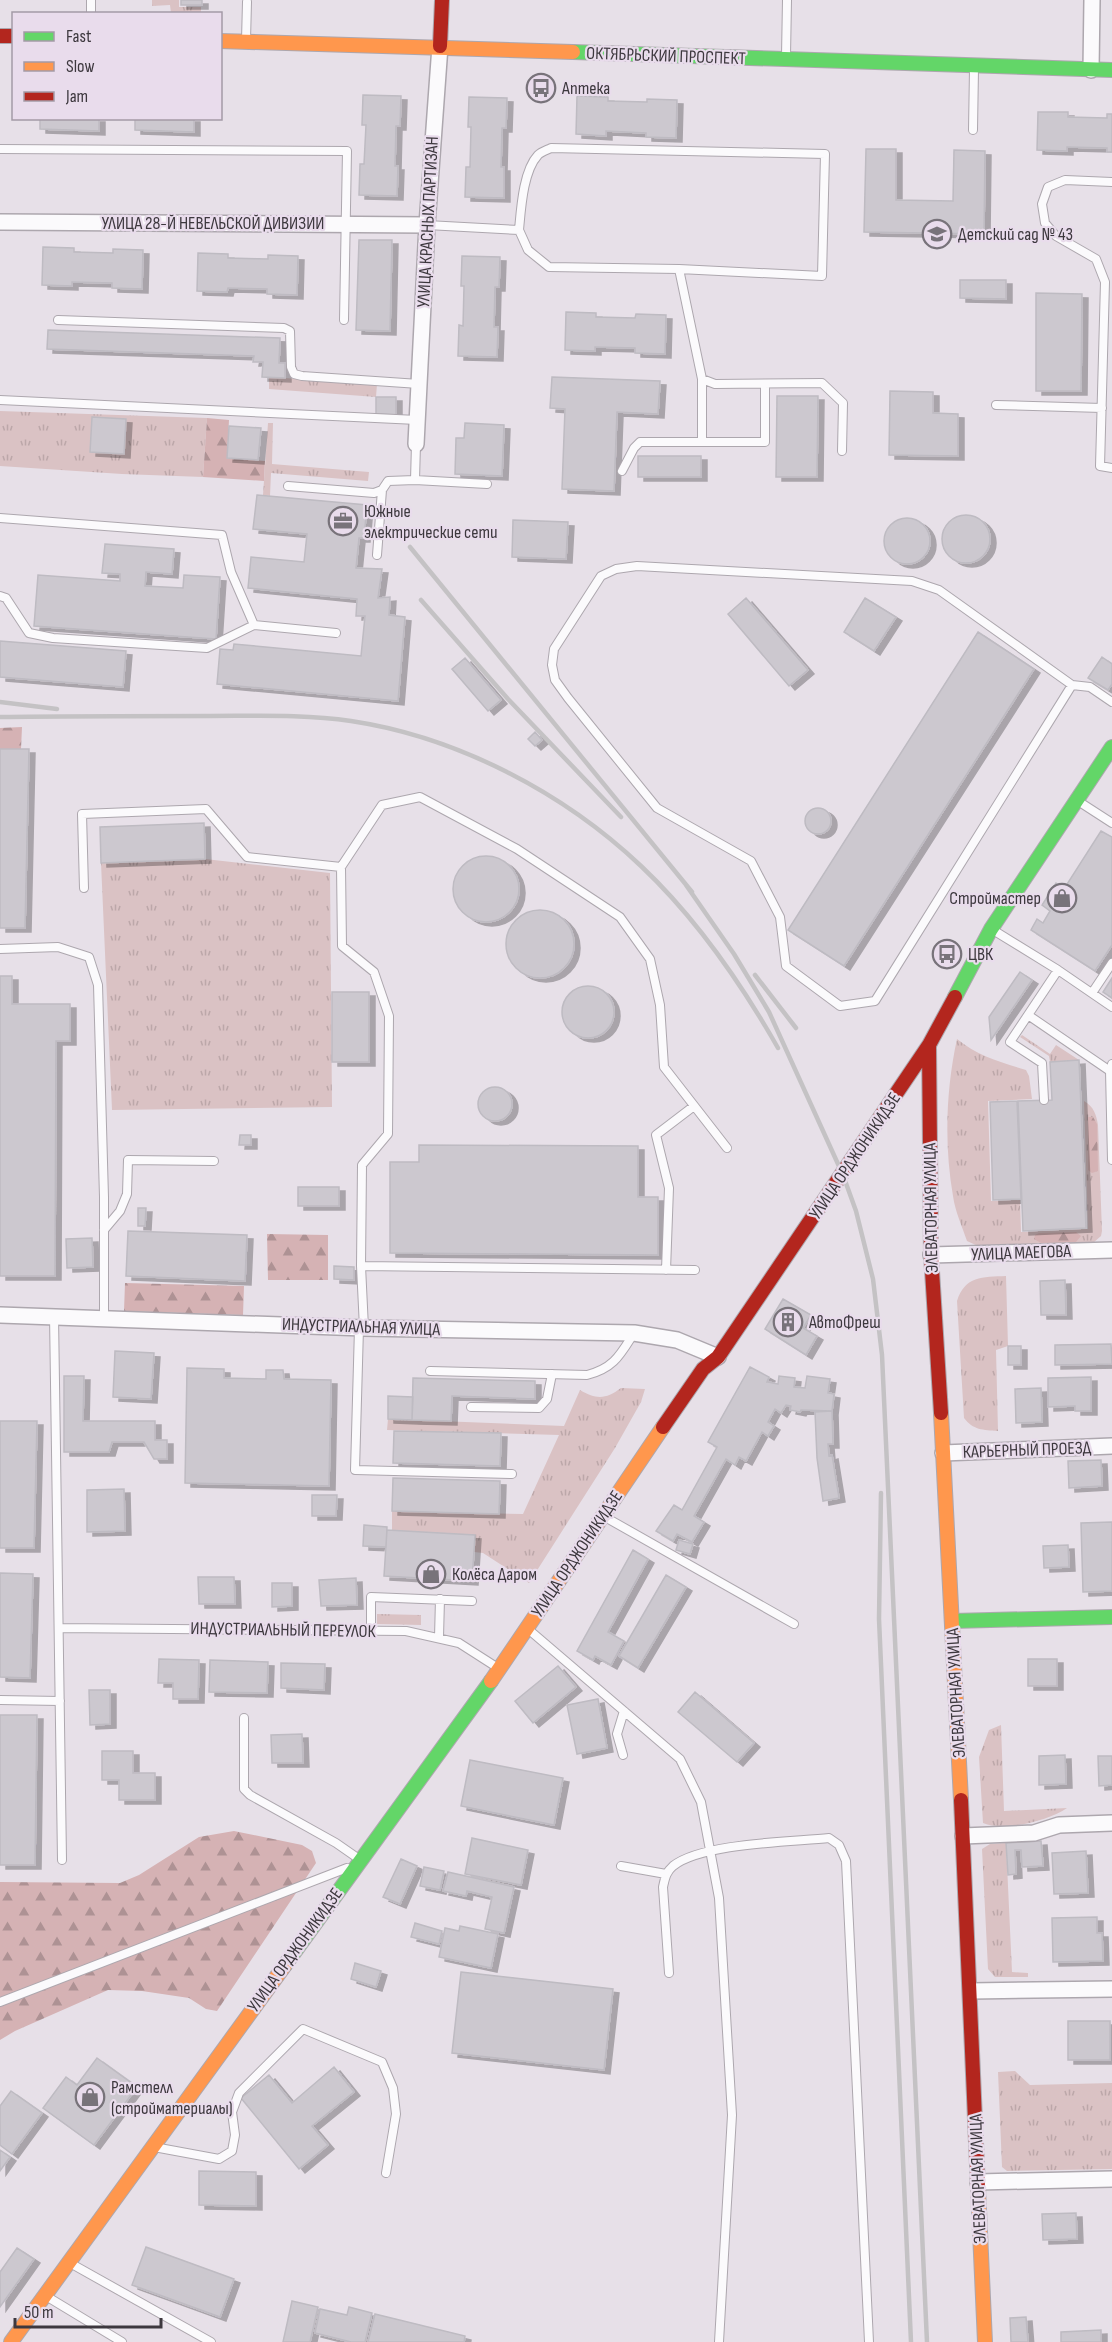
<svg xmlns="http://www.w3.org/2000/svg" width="1112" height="2342" font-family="'Sofia Sans Condensed',sans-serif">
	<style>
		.grass { fill: url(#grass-tufts); fill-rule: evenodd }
		.forest { fill: url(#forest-firs) }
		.building { fill: #ccc8cf; stroke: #bebbc2; stroke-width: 1.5; filter: url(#shadow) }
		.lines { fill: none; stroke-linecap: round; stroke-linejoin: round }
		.lane-casing { stroke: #ada7ae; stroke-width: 10 }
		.street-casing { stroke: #ada7ae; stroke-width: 18 }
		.fast-casing { stroke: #ada7ae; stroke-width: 16 }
		.slow-casing { stroke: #ada7ae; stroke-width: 16 }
		.jam-casing { stroke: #ada7ae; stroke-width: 16 }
		.lane { stroke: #fbfafc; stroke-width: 8 }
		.street { stroke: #fbfafc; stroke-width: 15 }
		.fast { stroke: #63d668; stroke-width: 14 }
		.slow { stroke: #ff974d; stroke-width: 14 }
		.jam { stroke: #b3261e; stroke-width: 14 }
		.rail { stroke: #c4c2c4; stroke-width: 4.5 }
		.labels { text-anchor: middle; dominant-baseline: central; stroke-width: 4.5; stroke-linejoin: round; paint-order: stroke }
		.street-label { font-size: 18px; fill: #3d383e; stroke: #e9dcec }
		.poi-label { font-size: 18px; fill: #3d383e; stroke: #e9dcec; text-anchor: start }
	</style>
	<defs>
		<pattern id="grass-tufts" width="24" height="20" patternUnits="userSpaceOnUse" patternTransform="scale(1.5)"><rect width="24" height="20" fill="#dac2c4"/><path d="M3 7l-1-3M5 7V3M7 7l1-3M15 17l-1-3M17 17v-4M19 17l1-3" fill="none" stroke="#bca7a9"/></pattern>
		<pattern id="forest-firs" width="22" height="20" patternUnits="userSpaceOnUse" patternTransform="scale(1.5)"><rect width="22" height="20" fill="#d5b2b4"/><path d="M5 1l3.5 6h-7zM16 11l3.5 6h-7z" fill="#ae9294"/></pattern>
		<filter id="shadow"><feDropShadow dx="6" dy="4" stdDeviation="0" flood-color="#0004"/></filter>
	</defs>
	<rect width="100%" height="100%" fill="#e7e0e8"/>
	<path class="grass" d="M152,0h27v7h22v6h-30l-1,-8 -18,1z
		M269,377l108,7 -1,13 -107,-8z
		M0,411l207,7 -4,59 -81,-3 -122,-8zM92,417l34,2 -2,35 -34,-2z
		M268,423h5l-1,41 97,8 -1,9 -97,-8 -1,23 -7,-1z
		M205,859l125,14 2,234 -220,3 -11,-247z
		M1022,1035l28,19 6,-9 23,15 -29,2 -1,-6 -29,-19z
		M957,1039c21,17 43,23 69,31l3,6 3,23 -44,2 3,100 29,-1 1,32 67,-3 -4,-128c10,6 12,13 14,24l4,106 -1,5 -8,7 -113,4 -13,-6c-5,-15 -12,-30 -14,-45 -9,-51 -7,-107 4,-157z
		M1006,1276l2,70 -12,4 2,81c-15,-1 -25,-1 -34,-13l-7,-117c8,-25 25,-24 49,-25z
		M621,1388l24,1 -4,13 -26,46 -86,135 -46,-30 -9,-1 1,-17 -83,-4v-20l131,3 36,-79 -172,-5 1,-11 176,7 16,-36c17,10 26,9 41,-2z
		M377,1614l44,1v10l-44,-1z
		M1001,1725l3,86 63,-3c-19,13 -63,24 -84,15l-4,-66 10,-27z
		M1006,1843l6,129 16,1v4h-33l-7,-8 -6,-120 8,-5z
		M1015,2071l15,14 82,-2v86l-105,2 -5,-4 -4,-95z"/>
	<path class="forest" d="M207,418l22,2 -2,38 38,3 -1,20 -61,-4z
		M22,727l-1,22h-21v-21z
		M1088,1117h5l4,7 1,45v2l-6,2 -4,-3z
		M1076,1232l5,4 -5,6 -35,1 -7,-4 1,-4 4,-2z
		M267,1234l61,1v45h-60z
		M125,1283l119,3 -1,29 -119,-4z
		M234,1831l68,14 10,6 4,12 -99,148 -11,-2 -17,-11 -47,-7 -34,-1 -93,41 -15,9v-158l120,1 19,-8 60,-38z"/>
	<path class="building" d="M181,0h21v5h-21z
		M363,95l38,1 -1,30h-4l-1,40h3l-1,30 -38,-1 1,-31h4l2,-39h-4z
		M577,96l31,1v4l39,1v-3l30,1 -1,38 -30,-1v-4l-40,-2v5l-30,-2z
		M469,97l38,1 -1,30h-4l-1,39h3v31l-39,-1 1,-30h4l1,-40h-3z
		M1038,112h30v5l39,1v-4h5v38h-5v-4l-40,-1v4l-30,-1z
		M40,118h59v13l-59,-2z
		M135,118h59v14l-59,-2z
		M866,149h30v51l57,1 1,-51 31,1 -1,83 -120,-2z
		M359,240h33l-2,91 -34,-1z
		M43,247l31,1v4l39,1v-4l30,1 -1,39 -30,-1v-5l-40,-1v4l-30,-1z
		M198,253l30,1v4l40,1v-4l30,1 -1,39 -30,-1v-5l-39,-1 -1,4 -30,-1z
		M462,256l38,1 -1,30h-4l-1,40h4l-1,30 -39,-1 1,-31 4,1 1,-40h-3z
		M960,280h46v19l-46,-1z
		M1036,293l46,1 -1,97h-45z
		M566,312l30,1v4l39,1 1,-4 30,1 -1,39 -30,-1v-5l-40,-1v4l-30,-1z
		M48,330l232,8 -1,25h6v15l-23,-1 1,-15h-10l1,-6 -207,-7z
		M552,377l108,4 -2,33 -41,-2 -3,79 -52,-2 3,-80 -15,-1z
		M890,391l43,1v21l25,1v42l-69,-1z
		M777,396h41l-1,81h-41z
		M376,397h20v18l-20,-1z
		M92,417l34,2 -2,35 -34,-2z
		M465,423l39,2 -2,51 -47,-2 1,-36h8z
		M229,426l32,2 -3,32 -31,-2z
		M638,456h63v21h-63z
		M257,495l110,10 -3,33h-5l-3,30 26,1 -4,29 12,-1 -1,18 16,2 -7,84 -181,-17 3,-35 13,1 1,-6 127,12 4,-40h-9l1,-17 -109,-11 3,-31 53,5 3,-28 -54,-5z
		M942 539a24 24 0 1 1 48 0a24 24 0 1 1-48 0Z
		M884 541a23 23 0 1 1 46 0a23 23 0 1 1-46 0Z
		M513,520l55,2 -2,37 -54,-2z
		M105,544l69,5 -2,25 -26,-2 -1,14 38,2 1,-13 36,2 -4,62 -182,-13 4,-51 82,6v-7l-18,-1z
		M746,598l62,72 -19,16 -61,-72z
		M865,598l31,19 -22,34 -30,-19z
		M978,632l56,37 -190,297 -56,-36z
		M0,641l126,10 -3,36 -123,-10z
		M1102,657l10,7v20l-4,6 -20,-12z
		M465,658l36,42 -13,11 -36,-42z
		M535,732l7,8 -7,6 -7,-7z
		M0,749h29l-4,179h-25z
		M805 821a13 13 0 1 1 26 0a13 13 0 1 1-26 0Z
		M204,823l1,36 -104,4 -1,-36z
		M1101,831l11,6v108l-17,26 -64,-41 6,-11 6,4 7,-12 -8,-6 14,-22 8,6z
		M453 889a33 33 0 1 1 66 0a33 33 0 1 1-66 0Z
		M506 944a34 34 0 1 1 68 0a34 34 0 1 1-68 0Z
		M1020,972l12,8 -41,60 -2,-23z
		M0,976h12v28h58v37h-14l-1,235h-55z
		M1112,978v20l-9,-6z
		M562 1012a26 26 0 1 1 52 0a26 26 0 1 1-52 0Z
		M332,992h37v70h-37z
		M1079,1060l7,168 -63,3 -5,-130 34,-1 -2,-38z
		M478 1104a17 17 0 1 1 34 0a17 17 0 1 1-34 0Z
		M1017,1101l4,98 -28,1 -3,-98z
		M240,1135h11v10h-12z
		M419,1145l219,1v51h20v58l-268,-2v-91h29z
		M298,1187h41v19h-41z
		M138,1208h8l-1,18h-7z
		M128,1231l119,4 -2,46 -119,-5z
		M92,1238l1,29 -26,1 -1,-29z
		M334,1266l20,1v13l-20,-1z
		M1065,1280l1,35h-25l-1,-34z
		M783,1299l28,16 -8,13 14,8 -11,19 -41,-26z
		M1111,1344l1,20 -57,1v-20z
		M1008,1346h13v19h-13z
		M115,1351l39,2 -3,46 -38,-2z
		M750,1367l19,10 -2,5h1l10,2 1,-8 16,2 -1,9 11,1 2,-12 23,3 -2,14 6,1 -2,17 -31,-1 -1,2 -10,-2 1,-4 -5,-1 -5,8 -6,-4 -7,13 6,4 -6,10 -6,-4 -16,29 -7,-4 -4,8 -9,-6 -32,57 10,6 -12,20 -15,-8 -4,7 -17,-10 18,-26 8,5 35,-63 -9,-5z
		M187,1368l37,1v9l42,1v-9h17l1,9 47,1 -2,106 -144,-3z
		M64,1376h20l-1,45h72v19h12v19h-13l-10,-17h-32l-3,10h-45z
		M1091,1377v34h-16v-5l-27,1v-29z
		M413,1378l122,3v18l-83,-3 -1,25 -39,-1z
		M1041,1388l1,34 -26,1 -1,-34z
		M388,1396l25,1 -1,23 -24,-1z
		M832,1411l1,33h-5l1,12 3,-1 7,43 -16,3 -6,-43 -2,-46z
		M0,1421h37l-3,127h-34z
		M394,1431l107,2 -1,33 -107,-3z
		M1101,1460l1,26 -33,2 -1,-27z
		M393,1478l107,3 -1,33 -107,-3z
		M124,1489l1,42 -38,1v-42z
		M312,1495h25l-1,21h-24z
		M1112,1522v69l-29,1 -2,-69z
		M364,1525l23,2 -1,20 -23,-1z
		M387,1530l88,5 -3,46 -88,-5z
		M679,1540l14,4 -3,10 -14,-4z
		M1068,1545l1,22 -25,1 -1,-22z
		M633,1550l15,9 -40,73 16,9 -13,24 -16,-9 -2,4 -16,-9z
		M0,1573l33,1 -3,104 -30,-1z
		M666,1575l20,12 -48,81 -19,-12z
		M198,1577h36l1,27h-36z
		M356,1578l1,27 -36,1 -2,-26z
		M272,1583h20v23l-20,1z
		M159,1659l40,1 -1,39h-25v-16h-15z
		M1028,1659h29v27h-29z
		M210,1660l58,2 -1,31 -58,-1z
		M281,1663l44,1 -1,26 -43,-2z
		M558,1666l18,21 -43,36 -18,-22z
		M89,1690h21v34l-20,1z
		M695,1692l59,51 -17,19 -59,-50z
		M598,1699l9,49 -30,6 -10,-49z
		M0,1715h37l-2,150h-35z
		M302,1734l1,29h-31l-1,-28z
		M102,1751h31v22h22v27h-36v-20h-17z
		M1065,1755l1,29 -27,1v-29z
		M1098,1756h14v29l-13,1z
		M470,1760l93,18 -9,47 -93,-19z
		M472,1838l56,12 -7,35 -56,-11z
		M1041,1841l2,25 -21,1 -1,-17h-6l1,24 -8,1 -2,-32z
		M1086,1851l2,42 -34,1 -2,-41z
		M401,1859l16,7 -17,38 -17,-7z
		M424,1867l20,4 -4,19 -20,-4z
		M448,1872l66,15 -10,46 -19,-4 7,-32 -25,-6 -1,5 -23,-5z
		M1097,1917v16h5l1,28 -50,1 -1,-44z
		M415,1923l27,8 -3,13 -28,-7z
		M460,1926l38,8 -7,34 -52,-11 6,-29 14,3z
		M355,1963l26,8 -5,16 -25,-8z
		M461,1972l152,17 -9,81 -152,-17z
		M1068,2021h42v39h-42z
		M97,2058l40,29 -43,58 -51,-37 23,-31 11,8z
		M334,2067l20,25 -42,34 16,19 -29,24 -58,-71 28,-23 23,28z
		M11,2091l31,22 -30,41 -12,-9v-39z
		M0,2150l10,7 -10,14z
		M199,2171l57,1v34l-57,-1z
		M1076,2213l1,26 -34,1 -1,-26z
		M146,2247l88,32 -14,38 -88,-32z
		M17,2248l17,11 -34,48v-35z
		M292,2301l26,6 -8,35h-27z
		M349,2307l23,6 -7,29h-14l-36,-9 5,-24 27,6z
		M375,2314l90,22 -1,6h-96z
		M1026,2317l2,25h-17l-1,-24z
		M1101,2330v12h-40v-10z"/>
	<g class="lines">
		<g class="lane-casing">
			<path id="lane" d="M91,14v-14
				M246,40l1,-38
				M786,56l1,-56
				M973,130l1,-61
				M0,149l347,2 -3,169
				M1112,182l-47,-2 -17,7 -6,17 3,19 11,13 40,23 9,23 -5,184 12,2
				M427,225l92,5 9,20 21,17 130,2 23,110 13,5 107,-1 21,20 -1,48
				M519,230c2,-21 4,-59 19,-75 3,-3 9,-5 13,-7l274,6 -3,122 -143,-7
				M58,320l226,8 6,3 1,36 3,7 8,2 117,8
				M702,379v63h63v-58
				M0,400l417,20
				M996,405l106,3
				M416,444l-1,36 72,4
				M622,471l12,-23 6,-6h62
				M288,486l86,7 8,-3
				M0,518l222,17 9,37 23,53
				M377,555l5,-65 6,-9 27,-1
				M0,596l6,2 23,35 24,5 154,10 47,-23 82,8
				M1072,685l-197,316 -35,5 -54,-40 -6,-49 -29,-56 -94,-53 -89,-110 -13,-18 -3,-15 2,-16 47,-73 15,-7 21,-3 275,15 27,9 133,95 18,2 22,15
				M1078,801l34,22
				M84,888l-2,-74 124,-5 41,48 94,10
				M993,930l65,40
				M0,949l58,-2 31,10 9,28 6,212v121
				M1092,993l20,-30
				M1112,1007l-54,-37 -30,45 82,56 2,-7
				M1028,1015l-18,27 32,21 2,37
				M1110,1071l2,89
				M104,1230l16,-19 7,-17 1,-34 86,1
				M361,1266l3,62
				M666,1270l3,-82 -13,-53 38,-29
				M695,1270l-334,-4 1,-101 26,-31 1,-118 -15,-44 -32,-26 -1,-79 41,-62 38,-8 97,52 103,68 30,42 10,46 4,62 63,81
				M54,1315l8,545
				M359,1328l-4,142 157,4
				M430,1371l157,4c27,-7 33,-20 47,-42
				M471,1407l68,1 8,-9 5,-25
				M605,1517l189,107
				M59,1628l347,3 53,12 39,25
				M528,1629l152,130 21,43 18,96 13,217 -13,227
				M371,1631v-34l101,4
				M439,1637l1,-38
				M0,1700l60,1
				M244,1718v71l6,6 86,48 23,16
				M623,1755l-6,-21 7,-23
				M621,1866l45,8
				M669,1973l-6,-86c2,-9 3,-15 10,-21 29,-23 117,-24 156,-28l10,7 7,16 23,481
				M0,2002l347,-134
				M154,2147l65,12 13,-8 3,-16 -3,-23 7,-19 64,-64 79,33 11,26 3,26 -10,59
				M70,2263l141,79
				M46,2296l76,46"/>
		</g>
		<g class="street-casing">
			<path id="street" d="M1091,70l1,-70
				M0,222l427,3
				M416,444l11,-219 13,-179
				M931,1255l181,-5
				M0,1315l364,13 270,5 43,7 41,17
				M943,1453l169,-7
				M963,1836l71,-3 25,-8 53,-2
				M971,1991l141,-2
				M978,2182l134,-3"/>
		</g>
		<g class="fast-casing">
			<path id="fast" d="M573,52l539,18
				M955,997l36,-68 121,-182
				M953,1621l159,-4
				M285,1965l206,-284"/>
		</g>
		<g class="slow-casing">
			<path id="slow" d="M220,41l353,11
				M941,1413l20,387
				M491,1681l172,-254
				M978,2188l7,154
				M11,2342l274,-377"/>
		</g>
		<g class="jam-casing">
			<path id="jam" d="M0,36h14
				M440,46l2,-46
				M929,1045l2,210 10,158
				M663,1427l40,-58 15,-12 211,-312 26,-48
				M961,1800l17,388"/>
		</g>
		<use href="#lane" class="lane"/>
		<use href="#street" class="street"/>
		<use href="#fast" class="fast"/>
		<use href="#slow" class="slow"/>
		<use href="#jam" class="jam"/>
		<path class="rail" d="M410,547l282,345
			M421,600l87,99 113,118
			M0,702l57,7
			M0,717c70,-1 140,-1 210,-1 47,0 95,-2 141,5 106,16 212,71 290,145 54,51 100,117 137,182
			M686,885l48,69 35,58 74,163 13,36 17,68 9,76 45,987
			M755,975l41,53
			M881,1493l-2,126 32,723"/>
	</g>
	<defs>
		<g id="bus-ring" transform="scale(1.5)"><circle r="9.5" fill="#e9dcec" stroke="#78737a" stroke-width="1.5"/><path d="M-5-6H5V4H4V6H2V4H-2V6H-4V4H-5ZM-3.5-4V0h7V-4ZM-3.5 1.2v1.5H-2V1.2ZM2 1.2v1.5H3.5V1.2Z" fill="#78737a"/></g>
		<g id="school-ring" transform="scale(1.5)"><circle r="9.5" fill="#e9dcec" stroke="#78737a" stroke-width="1.5"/><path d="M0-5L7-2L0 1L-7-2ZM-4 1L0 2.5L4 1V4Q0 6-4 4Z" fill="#78737a"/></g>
		<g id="office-ring" transform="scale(1.5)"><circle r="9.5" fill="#e9dcec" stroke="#78737a" stroke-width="1.5"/><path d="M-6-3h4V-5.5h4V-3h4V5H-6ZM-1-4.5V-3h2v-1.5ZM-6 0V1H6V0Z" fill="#78737a"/></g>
		<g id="shop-ring" transform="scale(1.5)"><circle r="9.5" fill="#e9dcec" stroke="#78737a" stroke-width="1.5"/><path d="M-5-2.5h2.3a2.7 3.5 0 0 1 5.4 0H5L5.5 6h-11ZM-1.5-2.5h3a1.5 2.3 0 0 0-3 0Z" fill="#78737a"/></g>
		<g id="building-ring" transform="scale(1.5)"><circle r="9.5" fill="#e9dcec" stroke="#78737a" stroke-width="1.5"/><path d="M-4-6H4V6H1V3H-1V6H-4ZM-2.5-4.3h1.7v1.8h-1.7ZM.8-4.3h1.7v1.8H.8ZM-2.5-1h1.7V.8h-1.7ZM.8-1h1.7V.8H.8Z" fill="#78737a"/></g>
	</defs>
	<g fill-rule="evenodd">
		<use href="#bus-ring" x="541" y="88"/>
		<use href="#school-ring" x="937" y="234"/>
		<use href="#office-ring" x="343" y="521"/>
		<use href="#shop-ring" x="1062" y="898"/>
		<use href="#bus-ring" x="947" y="954"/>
		<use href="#building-ring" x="788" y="1322"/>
		<use href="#shop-ring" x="431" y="1574"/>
		<use href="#shop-ring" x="90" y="2097"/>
	</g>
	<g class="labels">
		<g class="street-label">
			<text transform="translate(666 56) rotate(2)">ОКТЯБРЬСКИЙ ПРОСПЕКТ</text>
			<text transform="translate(428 222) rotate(-87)">УЛИЦА КРАСНЫХ ПАРТИЗАН</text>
			<text x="213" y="223">УЛИЦА 28-Й НЕВЕЛЬСКОЙ ДИВИЗИИ</text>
			<text transform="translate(855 1156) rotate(-56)">УЛИЦА ОРДЖОНИКИДЗЕ</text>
			<text transform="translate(931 1208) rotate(-91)">ЭЛЕВАТОРНАЯ УЛИЦА</text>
			<text transform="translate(1021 1253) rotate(-2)">УЛИЦА МАЕГОВА</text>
			<text transform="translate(361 1327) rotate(2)">ИНДУСТРИАЛЬНАЯ УЛИЦА</text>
			<text transform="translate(1027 1450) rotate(-2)">КАРЬЕРНЫЙ ПРОЕЗД</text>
			<text transform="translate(577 1554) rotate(-56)">УЛИЦА ОРДЖОНИКИДЗЕ</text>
			<text transform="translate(283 1630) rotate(1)">ИНДУСТРИАЛЬНЫЙ ПЕРЕУЛОК</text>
			<text transform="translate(956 1693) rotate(-93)">ЭЛЕВАТОРНАЯ УЛИЦА</text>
			<text transform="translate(295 1950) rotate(-54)">УЛИЦА ОРДЖОНИКИДЗЕ</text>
			<text transform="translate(978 2179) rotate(-92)">ЭЛЕВАТОРНАЯ УЛИЦА</text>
		</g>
		<g class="poi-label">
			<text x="562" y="88">Аптека</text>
			<text x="958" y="234">Детский сад № 43</text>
			<text x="364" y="511">Южные<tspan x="364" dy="21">электрические сети</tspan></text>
			<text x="1041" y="898" text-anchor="end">Строймастер</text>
			<text x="968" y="954">ЦВК</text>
			<text x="809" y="1322">АвтоФреш</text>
			<text x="452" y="1574">Колёса Даром</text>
			<text x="111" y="2087">Рамстелл<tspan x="111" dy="21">(стройматериалы)</tspan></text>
		</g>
	</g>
	<rect x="12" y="12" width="210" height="108" fill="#e9dcec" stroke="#a49aa6" stroke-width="1.5"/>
	<rect x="24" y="32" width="30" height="9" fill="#63d668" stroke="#a49aa6" stroke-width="1.5"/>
	<text x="66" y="42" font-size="18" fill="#3d383e">Fast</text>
	<rect x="24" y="62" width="30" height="9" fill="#ff974d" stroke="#a49aa6" stroke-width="1.5"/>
	<text x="66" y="72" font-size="18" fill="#3d383e">Slow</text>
	<rect x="24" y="92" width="30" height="9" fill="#b3261e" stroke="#a49aa6" stroke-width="1.5"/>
	<text x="66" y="102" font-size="18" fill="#3d383e">Jam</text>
	<path d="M15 2318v9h146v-9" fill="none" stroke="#3d383e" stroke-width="3"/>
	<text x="24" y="2318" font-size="18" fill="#3d383e" stroke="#e9dcec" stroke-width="4.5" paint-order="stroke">50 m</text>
</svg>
